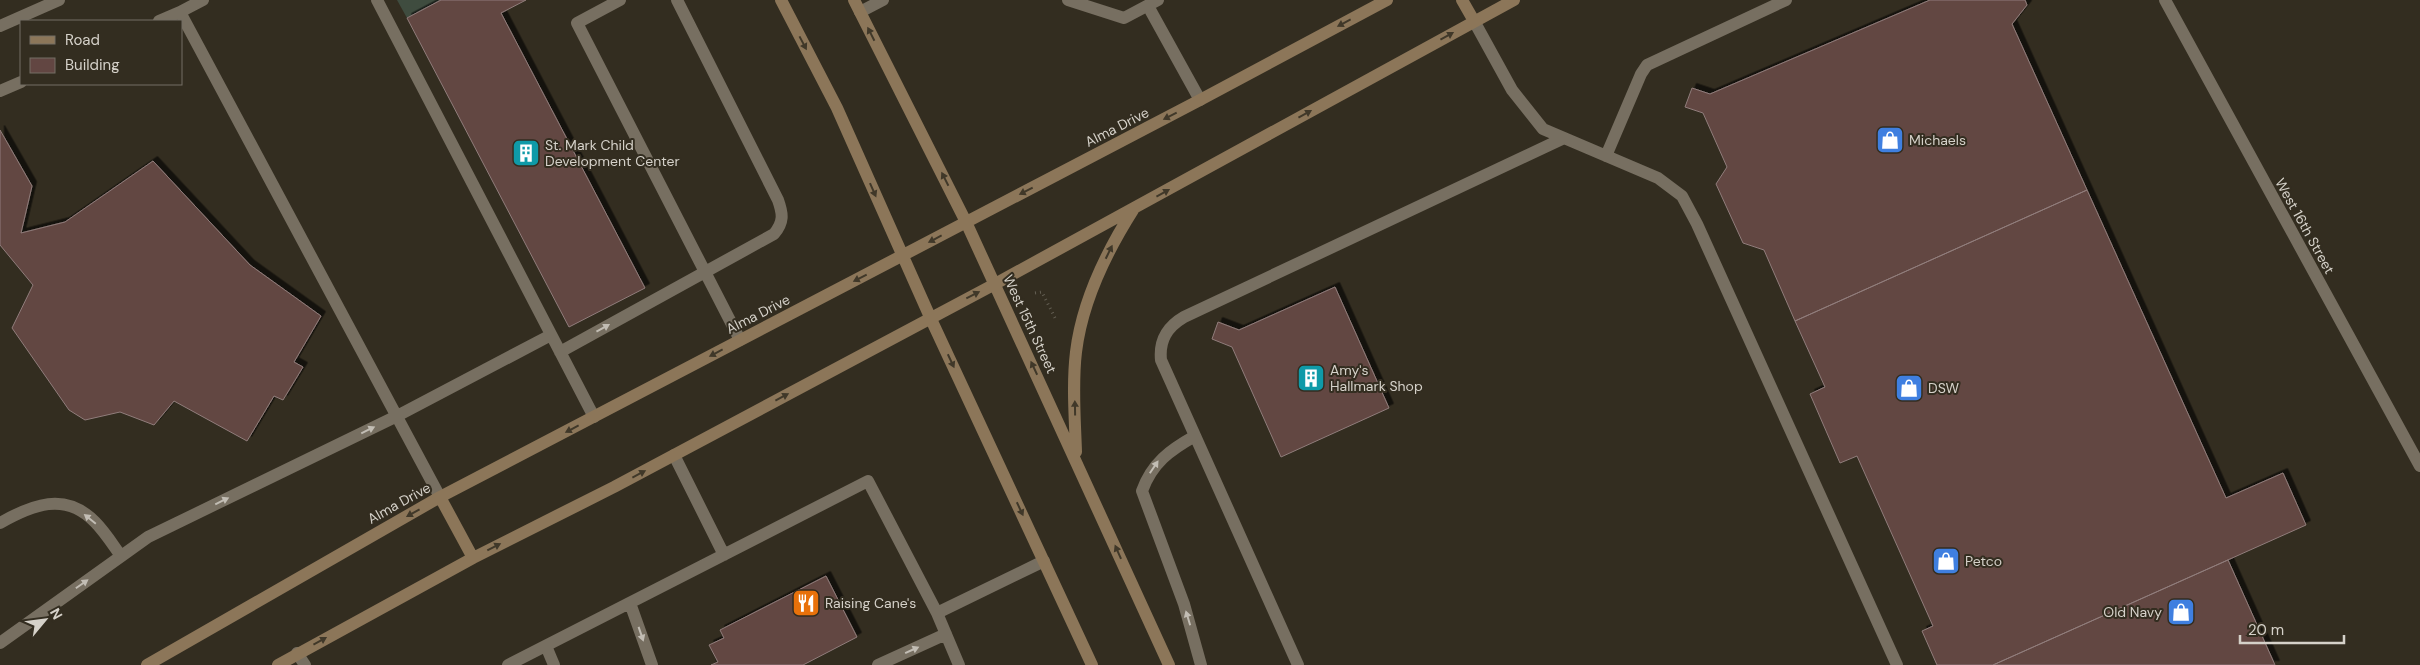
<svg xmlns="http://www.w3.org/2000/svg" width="2420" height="665" font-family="'DM Sans',sans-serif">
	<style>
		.green { fill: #3f4c3f }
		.building { fill: #624642; stroke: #907d7b; filter: url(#shadow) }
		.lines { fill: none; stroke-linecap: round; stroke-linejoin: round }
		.path { stroke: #645f53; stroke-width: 3; stroke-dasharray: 1 4; stroke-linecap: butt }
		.service { stroke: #776f61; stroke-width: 12 }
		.minor { stroke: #776f61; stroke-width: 12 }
		.secondary { stroke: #8c7659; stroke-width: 12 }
		.oneway { fill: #403829 }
		.oneway2 { fill: #c2bdb4 }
		.labels { text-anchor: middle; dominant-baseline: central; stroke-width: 4; stroke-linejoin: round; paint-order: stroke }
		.street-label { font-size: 14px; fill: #d5d1c9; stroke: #332d20 }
		.poi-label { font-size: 14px; fill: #d5d1c9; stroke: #332d20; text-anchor: start }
	</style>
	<defs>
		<filter id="shadow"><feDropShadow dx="4.5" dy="-4.5" stdDeviation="0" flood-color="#0009"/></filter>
	</defs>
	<rect width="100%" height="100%" fill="#332d20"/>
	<path class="green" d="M397,0h44l-34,18z"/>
	<path class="building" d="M441,0h85l-25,13 144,275 -76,39 -162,-309z
		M1930,0h95l2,5 -15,19 75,166 -292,131 -31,-71 -21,-7 -27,-59 11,-17 -24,-54 -18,-6 7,-19 18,6z
		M0,130l32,56 -11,47 44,-11 88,-61 97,104 71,51 -27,46 9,5 -20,33 -9,-4 -27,45 -73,-40 -20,24 -34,-13 -35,8 -16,-10 -57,-82 21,-43 -33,-40z
		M2087,190l139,308 57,-25 23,52 -313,140h-56l-15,-34 11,-5 -76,-170 -17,7 -30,-69 15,-7 -30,-66z
		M1335,287l54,121 -108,49 -49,-110 -20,-8 6,-17 21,8z
		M2228,560l47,105h-282z
		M826,576l31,61 -54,28h-92l7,-3 -9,-17 15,-7 -4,-8z"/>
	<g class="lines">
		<path class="path" d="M1035,293l7,-1 14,28"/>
		<path class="service" d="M203,0l-23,12 260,485
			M377,0l217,417
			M620,0l-43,23 163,317
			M1068,0l56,18 34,-18
			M1148,6l52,94
			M860,12l23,-12
			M159,21l21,-9
			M1474,21l38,69 31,39 115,49 24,18 15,28 200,441
			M0,26l59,-26
			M0,91l21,-9
			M1606,156l35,-82 6,-9 139,-65
			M560,352l214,-118c10,-12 9,-20 4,-34l-101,-200
			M1195,436c-25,14 -43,27 -53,55l42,113 17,61
			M674,455l50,100
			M0,523c32,-18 65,-32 95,-1 10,10 18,23 26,34
			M630,603l22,62
			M937,613l107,-52
			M0,643l148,-106 249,-121 154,-81
			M546,646l8,19
			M297,653l8,12
			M508,665l360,-184 69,132 22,52
			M878,665l68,-31
			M1298,665l-137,-305c-2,-20 6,-33 23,-43l380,-179"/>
		<path class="minor" d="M2165,0l255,466"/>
		<path class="secondary" d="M781,0l56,108 93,209 162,348
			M854,0l112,222 203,443
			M1462,0l12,21
			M1076,452c-1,-33 -4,-67 0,-100 6,-50 31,-101 57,-142
			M440,497l33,61
			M147,665l293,-168 760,-397 187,-100
			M278,665l195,-107 141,-71 381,-203 519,-284"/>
	</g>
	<defs><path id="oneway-solid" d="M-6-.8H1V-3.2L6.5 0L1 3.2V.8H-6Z" transform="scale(1.25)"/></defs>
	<g class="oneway">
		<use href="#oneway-solid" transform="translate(1344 23) rotate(152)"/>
		<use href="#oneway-solid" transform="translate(871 34) rotate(-117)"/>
		<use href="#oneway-solid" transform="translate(1447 36) rotate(-29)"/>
		<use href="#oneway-solid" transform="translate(803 43) rotate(62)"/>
		<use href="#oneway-solid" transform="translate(1305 114) rotate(-29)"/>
		<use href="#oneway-solid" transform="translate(1170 116) rotate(153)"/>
		<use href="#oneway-solid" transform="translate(945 179) rotate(-117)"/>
		<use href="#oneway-solid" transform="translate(873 190) rotate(66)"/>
		<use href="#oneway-solid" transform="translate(1026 191) rotate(153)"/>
		<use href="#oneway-solid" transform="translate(1163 193) rotate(-29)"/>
		<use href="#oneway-solid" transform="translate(935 239) rotate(152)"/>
		<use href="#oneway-solid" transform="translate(1109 252) rotate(-64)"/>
		<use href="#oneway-solid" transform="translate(860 278) rotate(153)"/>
		<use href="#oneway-solid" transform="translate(973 295) rotate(-27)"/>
		<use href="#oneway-solid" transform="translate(716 353) rotate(152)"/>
		<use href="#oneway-solid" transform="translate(951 361) rotate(65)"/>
		<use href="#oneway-solid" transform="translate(1034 368) rotate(-115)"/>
		<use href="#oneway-solid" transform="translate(782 397) rotate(-28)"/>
		<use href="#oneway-solid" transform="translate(1075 408) rotate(-91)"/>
		<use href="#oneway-solid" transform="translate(572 429) rotate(152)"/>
		<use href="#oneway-solid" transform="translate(639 474) rotate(-28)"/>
		<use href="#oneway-solid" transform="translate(1020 509) rotate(65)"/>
		<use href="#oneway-solid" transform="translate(413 513) rotate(151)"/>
		<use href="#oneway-solid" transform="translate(494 547) rotate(-27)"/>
		<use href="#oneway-solid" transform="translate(1118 552) rotate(-114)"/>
		<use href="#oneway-solid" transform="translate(320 641) rotate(-29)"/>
	</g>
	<g class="oneway2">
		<use href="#oneway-solid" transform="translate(603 328) rotate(-29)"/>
		<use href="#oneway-solid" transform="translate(368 430) rotate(-26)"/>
		<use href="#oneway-solid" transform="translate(1154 467) rotate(-56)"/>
		<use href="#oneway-solid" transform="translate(222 501) rotate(-26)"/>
		<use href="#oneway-solid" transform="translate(90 519) rotate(-141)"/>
		<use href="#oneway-solid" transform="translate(82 584) rotate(-35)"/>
		<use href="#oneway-solid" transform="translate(1188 618) rotate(-107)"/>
		<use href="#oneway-solid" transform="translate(641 634) rotate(71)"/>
		<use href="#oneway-solid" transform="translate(912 650) rotate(-24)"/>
	</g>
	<defs>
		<g id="shop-square" transform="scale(1.4375)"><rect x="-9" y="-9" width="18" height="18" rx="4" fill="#3f7fe0" stroke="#332d20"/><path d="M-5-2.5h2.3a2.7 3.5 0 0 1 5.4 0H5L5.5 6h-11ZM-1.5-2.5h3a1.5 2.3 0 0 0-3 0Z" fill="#fff"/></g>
		<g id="building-square" transform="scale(1.4375)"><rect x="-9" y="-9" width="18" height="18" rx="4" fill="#0f9aa8" stroke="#332d20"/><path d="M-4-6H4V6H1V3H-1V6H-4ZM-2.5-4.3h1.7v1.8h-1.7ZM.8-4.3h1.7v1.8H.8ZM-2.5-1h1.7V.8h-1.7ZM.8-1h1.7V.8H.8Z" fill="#fff"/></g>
		<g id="restaurant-square" transform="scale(1.4375)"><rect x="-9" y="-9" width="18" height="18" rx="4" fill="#e8710a" stroke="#332d20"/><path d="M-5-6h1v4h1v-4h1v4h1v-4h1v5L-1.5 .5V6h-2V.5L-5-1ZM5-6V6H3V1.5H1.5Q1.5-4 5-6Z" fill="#fff"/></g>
	</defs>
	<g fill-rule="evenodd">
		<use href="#shop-square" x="1890" y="140"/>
		<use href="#building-square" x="526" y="153"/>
		<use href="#building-square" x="1311" y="378"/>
		<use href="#shop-square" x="1909" y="388"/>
		<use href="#shop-square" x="1946" y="561"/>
		<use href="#restaurant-square" x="806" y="603"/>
		<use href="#shop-square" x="2181" y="612"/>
	</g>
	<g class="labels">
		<g class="street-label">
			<text transform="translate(1117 127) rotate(-27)">Alma Drive</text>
			<text transform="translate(2305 226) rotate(61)">West 16th Street</text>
			<text transform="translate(758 314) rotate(-27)">Alma Drive</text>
			<text transform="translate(1030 324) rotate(65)">West 15th Street</text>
			<text transform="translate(399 503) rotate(-29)">Alma Drive</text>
		</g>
		<g class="poi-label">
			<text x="1909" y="140">Michaels</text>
			<text x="545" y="145">St. Mark Child<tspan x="545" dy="16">Development Center</tspan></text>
			<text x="1330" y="370">Amy's<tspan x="1330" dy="16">Hallmark Shop</tspan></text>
			<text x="1928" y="388">DSW</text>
			<text x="1965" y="561">Petco</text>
			<text x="825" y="603">Raising Cane's</text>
			<text x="2162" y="612" text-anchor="end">Old Navy</text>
		</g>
	</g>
	<rect x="20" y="20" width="162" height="65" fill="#332d20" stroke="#746f64"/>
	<rect x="30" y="36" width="25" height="8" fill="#8c7659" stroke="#746f64"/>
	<text x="65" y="45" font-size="15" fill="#d5d1c9">Road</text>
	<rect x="30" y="58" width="25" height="15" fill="#624642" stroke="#746f64"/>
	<text x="65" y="70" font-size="15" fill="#d5d1c9">Building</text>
	<g transform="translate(45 620) rotate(61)" stroke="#332d20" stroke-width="4" paint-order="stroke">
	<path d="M0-4L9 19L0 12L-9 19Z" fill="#d5d1c9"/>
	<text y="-8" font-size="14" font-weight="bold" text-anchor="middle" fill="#d5d1c9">N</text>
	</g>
	<path d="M2240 635v8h104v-8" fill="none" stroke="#d5d1c9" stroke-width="2.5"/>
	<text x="2248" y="635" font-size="15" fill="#d5d1c9" stroke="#332d20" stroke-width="4" paint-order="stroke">20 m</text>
</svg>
